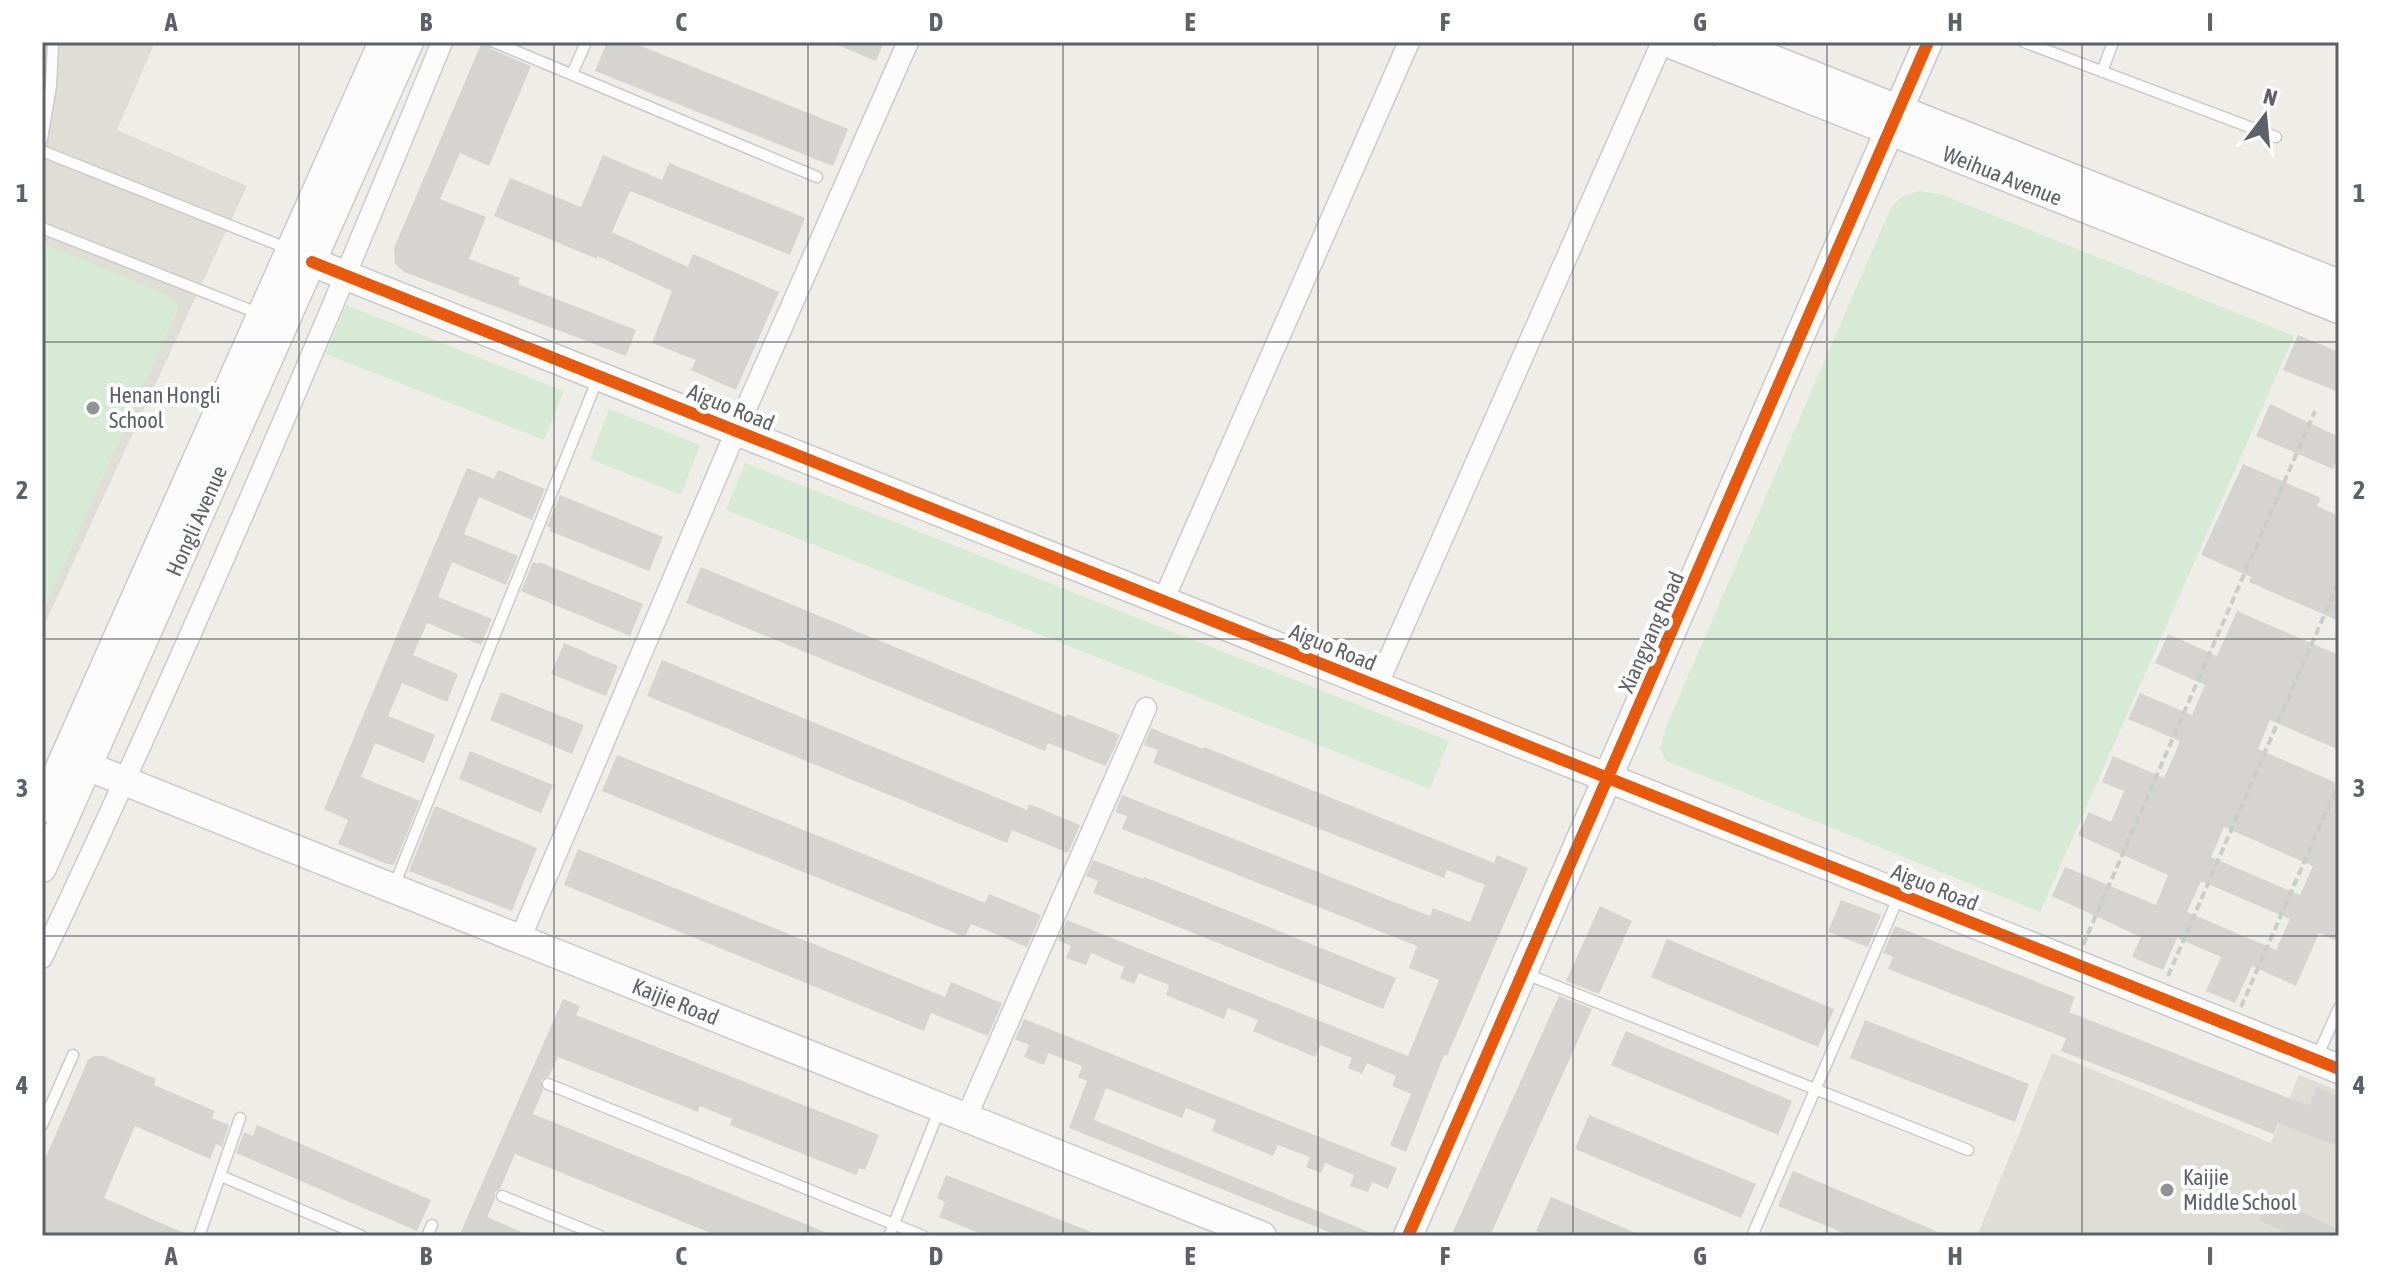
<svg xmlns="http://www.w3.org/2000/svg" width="2381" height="1278" font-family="'Asap Condensed',sans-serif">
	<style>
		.education { fill: #deddd6 }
		.green { fill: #d6ead5 }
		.building { fill: #d5d4d1; fill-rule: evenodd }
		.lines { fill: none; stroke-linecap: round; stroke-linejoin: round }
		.lane-casing { stroke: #cbcbca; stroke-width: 13 }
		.street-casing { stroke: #cbcbca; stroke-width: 23 }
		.secondary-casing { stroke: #c9cac9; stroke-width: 31 }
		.path { stroke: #cacecb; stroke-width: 4; stroke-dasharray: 8 4; stroke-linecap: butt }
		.lane { stroke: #fcfcfc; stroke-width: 10 }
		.street { stroke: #fcfcfc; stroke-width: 20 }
		.secondary { stroke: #fcfcfc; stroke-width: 28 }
		.cycleway-casing { stroke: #fff; stroke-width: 17 }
		.cycleway { stroke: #e8590c; stroke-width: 12 }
		.grid { fill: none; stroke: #5e6167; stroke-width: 2; stroke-opacity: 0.55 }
		.poi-dot { fill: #909294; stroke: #fff; stroke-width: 3 }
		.labels { text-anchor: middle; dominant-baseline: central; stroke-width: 8; stroke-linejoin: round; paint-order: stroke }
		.street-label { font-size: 22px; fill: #5e6167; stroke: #fff }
		.poi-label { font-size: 22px; fill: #5e6167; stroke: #fff; text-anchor: start }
		.neatline { fill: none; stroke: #5e6167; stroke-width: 3 }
		.grid-label { font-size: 26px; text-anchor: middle; font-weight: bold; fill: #5e6167 }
	</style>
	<rect width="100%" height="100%" fill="#eeede8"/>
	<path class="education" d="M42,42h113l-38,88 130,56 -205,444z
		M2052,1053l219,90 28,-68 40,16v145h-362z"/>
	<path class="green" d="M1920,191l20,3 354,142 -254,576 -374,-151 -6,-13 6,-21 223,-515c7,-13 16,-18 31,-21z
		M42,243l122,50 12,8 3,6 -137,308z
		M346,305l218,86 -20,49 -218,-86z
		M609,409l91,36 -19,50 -91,-36z
		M745,463l704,278 -19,48 -704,-279z"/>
	<path class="building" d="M482,42h4l5,7 40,17 -42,100 -29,-13 -20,46 46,18 -17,42 51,19 -2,6 118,46 -10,26 -222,-84 -9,-8 -1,-16z
		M607,42h24l217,87 -15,37 -238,-95z
		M830,42h54l-8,19z
		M603,155l59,25 7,-17 136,55 -15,37 -160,-64 -18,41 76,35 5,-13 86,38 -43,98 -45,-20 5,-10 -44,-17 20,-52 -75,-35v3l-103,-43 16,-38 71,29z
		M2298,335l41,17v40l-56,-22z
		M2270,404l69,33v18l-6,14 -77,-33z
		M2243,464l78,34 -4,8 22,10v105l-90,-39 2,-5 -50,-22z
		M467,468l27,11 4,-9 47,19 -13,31 -53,-23 -15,37 54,22 -12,29 -54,-23 -14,35 54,22 -11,26 -54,-22 -14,32 45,19 -11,28 -45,-19 -14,33 47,19 -11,28 -49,-20 -14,34 59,24 -26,64 -7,-1 -49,-20 10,-24 -24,-11z
		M560,495l103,42 -14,34 -99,-40 1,-3 -4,-2z
		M533,562l5,2 1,-2 104,42 -13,32 -109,-45z
		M701,567l364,150 2,-3 53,21 -14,31 -58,-23 -3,8 -359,-148z
		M2237,611l102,44v95l-69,-30 -12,29 81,35v158l-20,-9 -23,53 -44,-20 -17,37 -29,-12 15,-34 -44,-19 -14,32 -31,-13 9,-20 -89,-41 13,-29 91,38 12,-30 -90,-40 11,-23 22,10 13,-31 -22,-9 11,-26 51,22 9,-20 7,-17 -52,-22 12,-26 52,22 13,-30 -50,-22 13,-29 49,22zM2224,827l89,39 -13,29 -89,-38zM2201,881l89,38 -14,31 -89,-38z
		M564,643l54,23 -12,30 -55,-22z
		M662,660l365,150 2,-6 51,21 -12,28 -56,-23 -5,13 -360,-147z
		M501,692l83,33 -12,29 -82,-34z
		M1151,728l52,21 1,-2 290,116 3,-8 31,13 -81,188 -3,-1 -38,97 -16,-7 21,-51 -19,-8 4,-10 -29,-13 -5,11 -14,-6 4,-10 -32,-13 -5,12 -62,-26 5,-11 -30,-12 -4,11 -58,-24 3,-10 -30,-12 -5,11 -14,-6 4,-11 -33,-14 -5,12 -20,-7 5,-12 -13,-6 9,-20 341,136 31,-76 -30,-12 8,-22 -295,-117 5,-13 -12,-4 7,-17 308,121 3,-8 37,14 15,-37 -38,-15 -3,8 -291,-115 5,-13 -14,-5z
		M470,751l83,34 -12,28 -82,-34z
		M617,755l368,148 4,-9 52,21 -14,32 -56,-23 -6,13 -363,-146z
		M435,806l102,42 -25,63 -103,-40z
		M578,849l367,148 6,-15 51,21 -14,33 -57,-23 -7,18 -360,-146z
		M1093,860l50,19 1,-2 252,101 -13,31 -290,-116 5,-12 -12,-5z
		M1841,900l40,15 -13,32 -40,-15z
		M1600,906l32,15 -33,73 -33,-13z
		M1895,926l180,71 -6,15 240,94 8,-19 22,9v51l-61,-24 -4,11 -213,-83 5,-13 -178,-69 5,-12 -10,-4z
		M1667,939l167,70 -16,38 -167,-70z
		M1559,996l33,13 -102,227h-39z
		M563,999l17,7 -4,9 303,120 -14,35 -6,-2 -3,7 -126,-50 2,-6 -32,-13 -2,6 -140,-55 -9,19 -8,4 2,10 -10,24 302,122h-117l-203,-82 -15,35 -5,3v7l-8,18 44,19h-72z
		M1024,1019l373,149 -9,21 -16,-7 -4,10 -18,-6 4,-11 -29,-12 -4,10 -15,-6 4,-10 -32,-12 -5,11 -61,-25 4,-11 -30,-12 -4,10 -76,-30 -12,32 285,116h-40l-270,-108 18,-47 -9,-4 4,-11 -34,-13 -4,12 -20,-8 5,-12 -14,-6z
		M1865,1020l164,64 -14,38 -165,-64z
		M1626,1031l166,70 -14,34 -167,-70z
		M94,1056h9l53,23 -2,6 61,26 -3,7 17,7 -7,22 -6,-3 -6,15 -75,-33 -31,72 87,38h-149v-70l46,-106z
		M1589,1115l167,69 -15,34 -166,-69z
		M257,1125l174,75 -14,31 -181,-78 8,-21 9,4z
		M1793,1171l155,65h-97l-73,-30z
		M946,1175l153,60v1h-113l-47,-19 6,-15 -8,-4z
		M1551,1197l92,39h-95l-12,-5z
		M2270,1197l69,33v6h-46l-34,-16z"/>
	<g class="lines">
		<g class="lane-casing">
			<path id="lane" d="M494,42l323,135
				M2024,42l252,95
				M2102,72l11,-30
				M572,74l14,-32
				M42,139l9,-53 2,-44
				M42,151l247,98
				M42,228l218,86
				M394,886l204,-508
				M1526,974l442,176
				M2317,1057l22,-49
				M548,1084l375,152
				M42,1125l31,-70
				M221,1176l141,60
				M502,1196l98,40
				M199,1236l41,-118
				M427,1236l5,-11
				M889,1236l51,-128
				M1752,1236l147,-340"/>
		</g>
		<g class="street-casing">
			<path id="street" d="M1163,601l246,-559
				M1377,686l285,-644
				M520,939l216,-508 172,-389
				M42,958c143,-301 274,-608 400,-916
				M966,1118l180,-410"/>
		</g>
		<g class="secondary-casing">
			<g id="secondary">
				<path id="s1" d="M1666,42l673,267"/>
				<path d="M1729,42l610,242"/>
				<path d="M312,262l2027,807"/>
				<path id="s2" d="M87,766l1175,470"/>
				<path d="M42,808l341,-766"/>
				<path id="s3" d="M42,868l367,-826"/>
				<path d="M1408,1236l520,-1194"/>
			</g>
		</g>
		<path class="path" d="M2083,945l232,-534
			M2168,976l171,-395
			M2241,1007l98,-225"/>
		<use href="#lane" class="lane"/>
		<use href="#street" class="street"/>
		<use href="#secondary" class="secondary"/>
		<g class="cycleway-casing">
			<path id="cycleway" d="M312,262l2027,807
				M1408,1236l520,-1194"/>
		</g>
		<use href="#cycleway" class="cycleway"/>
	</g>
	<path class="grid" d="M299,42v1194M554,42v1194M808,42v1194M1063,42v1194M1318,42v1194M1573,42v1194M1827,42v1194M2082,42v1194M42,342h2297M42,639h2297M42,936h2297"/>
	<g class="poi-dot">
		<circle cx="93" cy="408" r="8"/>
		<circle cx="2167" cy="1190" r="8"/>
	</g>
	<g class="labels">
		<g class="street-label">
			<text stroke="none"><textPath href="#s1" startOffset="362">Weihua Avenue</textPath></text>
			<text transform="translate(731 407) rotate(22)">Aiguo Road</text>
			<text stroke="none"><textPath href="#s3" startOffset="380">Hongli Avenue</textPath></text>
			<text transform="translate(1651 632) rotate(-66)">Xiangyang Road</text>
			<text transform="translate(1333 647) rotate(22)">Aiguo Road</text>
			<text transform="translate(1935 887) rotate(22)">Aiguo Road</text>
			<text stroke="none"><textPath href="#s2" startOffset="634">Kaijie Road</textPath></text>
		</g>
		<g class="poi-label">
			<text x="109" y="395">Henan Hongli<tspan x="109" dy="25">School</tspan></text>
			<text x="2183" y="1177">Kaijie<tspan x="2183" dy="25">Middle School</tspan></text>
		</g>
	</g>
	<rect width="2381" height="1278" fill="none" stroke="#ffffff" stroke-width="88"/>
	<g transform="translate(2265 116) rotate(16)" stroke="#ffffff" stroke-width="6" paint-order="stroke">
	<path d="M0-6L14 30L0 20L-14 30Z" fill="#5e6167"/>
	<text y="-12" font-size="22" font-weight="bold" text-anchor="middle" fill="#5e6167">N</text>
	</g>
	<rect x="44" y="44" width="2293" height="1190" class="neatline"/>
	<g class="grid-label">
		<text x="171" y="31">A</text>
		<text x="426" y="31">B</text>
		<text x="681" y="31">C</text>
		<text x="936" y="31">D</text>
		<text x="1190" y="31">E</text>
		<text x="1445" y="31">F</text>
		<text x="1700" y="31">G</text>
		<text x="1955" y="31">H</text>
		<text x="2210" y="31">I</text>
		<text x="22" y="202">1</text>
		<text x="2359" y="202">1</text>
		<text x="22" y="499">2</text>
		<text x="2359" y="499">2</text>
		<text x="22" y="797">3</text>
		<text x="2359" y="797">3</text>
		<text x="22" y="1094">4</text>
		<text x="2359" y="1094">4</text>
		<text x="171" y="1265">A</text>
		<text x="426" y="1265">B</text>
		<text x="681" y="1265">C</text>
		<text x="936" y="1265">D</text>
		<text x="1190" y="1265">E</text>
		<text x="1445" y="1265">F</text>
		<text x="1700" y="1265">G</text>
		<text x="1955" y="1265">H</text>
		<text x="2210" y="1265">I</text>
	</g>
</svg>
